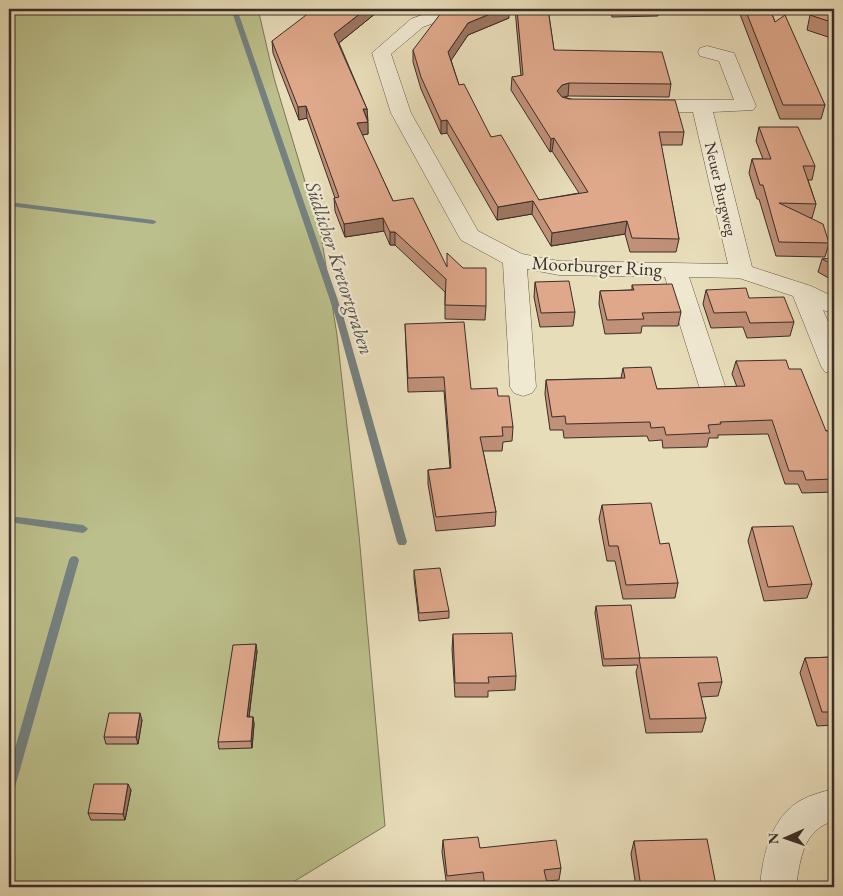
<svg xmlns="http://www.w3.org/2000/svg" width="843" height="896" font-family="'EB Garamond',serif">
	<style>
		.green { fill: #bbbf8b; stroke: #7a765a }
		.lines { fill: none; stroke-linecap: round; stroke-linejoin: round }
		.stream { fill: #758180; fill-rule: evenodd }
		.minor-casing { stroke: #66594c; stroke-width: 1 }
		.minor { fill: #f0e9d2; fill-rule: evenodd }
		.wall { fill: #c09078; stroke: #3a2d28 }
		.shaded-wall { fill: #9c7661; stroke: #3a2d28 }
		.building { fill: #dfa88b; stroke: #3a2d28 }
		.labels { text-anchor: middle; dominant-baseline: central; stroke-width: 4.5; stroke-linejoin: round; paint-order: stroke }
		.far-street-label { font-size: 16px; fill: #3a2d28; stroke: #f0e9d2 }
		.street-label { font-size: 19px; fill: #3a2d28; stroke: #f0e9d2 }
		.water-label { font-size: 20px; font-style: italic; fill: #52504d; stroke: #f0e9d2 }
	</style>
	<rect width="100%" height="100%" fill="#e8ddb9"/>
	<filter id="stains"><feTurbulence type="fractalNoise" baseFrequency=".004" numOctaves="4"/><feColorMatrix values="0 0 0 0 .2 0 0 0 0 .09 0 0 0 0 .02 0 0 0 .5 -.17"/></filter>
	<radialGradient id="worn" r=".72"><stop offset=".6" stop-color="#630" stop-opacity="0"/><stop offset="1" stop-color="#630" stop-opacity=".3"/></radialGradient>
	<path class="green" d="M9,9h261l-11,4 15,65 47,157 16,100 22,200 26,291 -100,61h-276z"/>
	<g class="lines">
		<path class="stream" d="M231,9h6l106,306 64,227 -2,3h-6l-2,-3 -62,-227z
			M9,202l144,18 4,2 -4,2 -144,-18z
			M9,516l74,9 3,2 2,2 -2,2 -3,2 -74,-11z
			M74,556l3,1 2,3 -64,227 -2,4 -4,1v-23l60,-209 2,-3z"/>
		<g class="minor-casing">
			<path id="minor" d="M438,9h25l-3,4 -37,14 -32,27 20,59 67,118 44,23 37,7 169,3 -35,-152h-55l-7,-2 -3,-4 3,-4 7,-2h96l-15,-39 -19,-5 -2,-4 2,-4 7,-2 27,7 22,53 -3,4 -40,2 39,155 59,19 23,11v17l-11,-4 11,26v38l-9,-2 -4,-6 -28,-70 -54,-18 -50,-1 36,109 -4,6 -9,3 -9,-3 -4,-6 -34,-109 -106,-2 -32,-6 9,118 -4,6 -9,3 -9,-3 -4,-6 -7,-124 -42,-23 -3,-5 -67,-122 -19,-60 39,-34z
				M834,789v32c-31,8 -34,39 -38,66h-36c2,-28 10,-65 35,-83 11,-8 26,-12 39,-15z"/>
		</g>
		<use href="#minor" class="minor"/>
	</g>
	<path class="wall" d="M396,9h20l-11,4z
		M515,9h33l6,41 117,34 -2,13 -101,-1 -4,1 120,35 -2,13h-21l18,94 -3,13h-46l-5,-18 -74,12 -19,-32 -35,6 -50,-87 -6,1 -20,-45 -8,-27v-12l96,-32 -41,17 -17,25 8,25 32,52 48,63 40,-7 -27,-42 -2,1 -39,-62 1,-13 9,-1z
		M609,9h50l-1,7 -46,1z
		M738,9h32l5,13 50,83 -4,14h-41z
		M834,9v30l-27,-9 3,-15z
		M376,13l-37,30 28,66 1,25 -6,1 31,66 54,66 39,39 -1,14 -40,-1v-27l-50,-47h-5l-6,-14 -39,6 -10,-26 -1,-13h1l-28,-80 -8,2 -26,-67 -1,-12z
		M759,127l56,39 -3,14h-4l8,24 -4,14h-2l19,25 -4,14 -49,-1 -17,-57h-2l-8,-26 3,-14h11l-7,-18z
		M834,258v23l-16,-9 4,-13z
		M535,282l40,30 -2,14 -33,1 -6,-30z
		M632,285l49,27 -3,14h-36l-1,7 -36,1 -6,-30 1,-13 32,-1z
		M706,290l43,8 45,24 -4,14 -43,2 -4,-11 -32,1 -8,-24z
		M405,324l66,65 27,7 15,31 -1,14 -9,1 -1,9h-19l13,61 -1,14 -59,5 -8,-47v-14l22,-2 -6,-77 -36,1z
		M736,361l53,8 37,62 8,-1v62l-32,1 -4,-9h-13l-17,-50 -50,1v3h-9l-2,9 -44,1 -1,-8 -13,1 -2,-5 -83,2 -1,-8h-13l-5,-36 1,-14 75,-2 2,-10 34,21 80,-2 -5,-13z
		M602,505l58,39 18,39 -3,15 -52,1 -8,-38h-8l-8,-42z
		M752,527l60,57 -5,14 -43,3 -16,-60z
		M414,570l35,41v7l-30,3 -5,-43z
		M596,606l44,52 82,24 -4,14 -17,1 5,21 -4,14 -56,1 -10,-61 2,-7 -35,1 -8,-53z
		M453,634l63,42 -1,14 -27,1v6h-33l-3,-48z
		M257,651l-8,66h4l1,7 -2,24 -33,1 -1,-7z
		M834,657v68l-17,1 -17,-53 5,-15z
		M142,720l-4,24h-32l-2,-7z
		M131,790l-6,30h-34l-3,-7z
		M443,840l37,8 81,20 -2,12 -13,1 2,6h-65l-1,-3 -35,3 -5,-35z
		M634,841l82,44 -1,2h-79l-5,-33z"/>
	<path class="shaded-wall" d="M366,9h10v4l-41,33 -1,-12z
		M405,9h11l-11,4z
		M502,9h7v9l-41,17 -20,30v-13l20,-29z
		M569,83l-1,13 -8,2 -3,-7 5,-6z
		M306,106l1,12 -8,2 -1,-13z
		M363,109h4l1,12z
		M447,120v13l-6,1v-13z
		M368,122v12l-11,2v-13z
		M554,138l-2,13 -2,1 1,-13z
		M533,201l-1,13 -35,6 1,-13z
		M383,218l1,13 -39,6 -1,-13z
		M627,221l-2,13 -74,12 1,-13z
		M390,232h5v13h-5z
		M256,644l1,7 -9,73 -1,-7z
		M140,713l2,7 -4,24 -2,-7z
		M253,717l1,7 -2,24 -1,-7z
		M128,784l3,6 -6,30 -2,-6z"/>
	<path class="building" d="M314,9h52l-32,25 33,75h-4l5,13 -11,1 36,78 20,-3 34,69v-14l16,15h23v38l-41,-1 1,-26 -51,-47h-5l-7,-14 -39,6 -10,-26 5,-1 -33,-91 -8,1 -26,-66z
		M444,9h58l-34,14 -20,29 11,33 5,-1 27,53 10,-2 38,65 49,-8 -34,-54 -3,1 -39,-62 11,-2 -6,-66h31l6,41 108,2 9,32 -102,-1 -7,2 -5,6 5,6 7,2 106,1 9,32h-25l20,107 -47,-1 -5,-17 -75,12 -19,-32 -35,6 -51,-87 -6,1 -20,-44 -8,-27z
		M745,9h25l5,13 10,-7 40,90h-42z
		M817,9h17v14l-24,-8z
		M759,127h39l17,39h-12l13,38 -37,-1 44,21 6,19 -50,-1 -16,-57h-3l-8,-26h19z
		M834,258v7l-12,-6z
		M569,281l6,31 -34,1 -6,-31z
		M672,284l9,28 -39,1 2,6 -37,1 -7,-29 34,-1 -2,-5z
		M746,288l3,10 35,-1 10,25 -44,1 -4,-11 -32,1 -8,-23z
		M464,322l7,67 26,-1 1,8h11l4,31h-11l1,9 -23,1 16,75 -60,5 -8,-47 23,-2 -7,-91 -36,1 -3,-54z
		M786,360l3,9h12l25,62 8,-1v49l-28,1 -3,-9h-14l-17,-51 -52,2 1,2 -13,1 2,8 -44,2 -2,-8 -13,1 -1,-6 -84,2 -1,-8 -13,1 -6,-37 79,-2 -2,-10 28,-1 6,22 88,-3 -9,-25z
		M651,503l9,41 9,-1 9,40 -52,2 -8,-39h-9l-7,-41z
		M793,526l19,58 -44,3 -16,-60z
		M440,568l9,43 -30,2 -5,-43z
		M631,605l9,53 -36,1 -8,-53z
		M512,633l4,43 -28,1 1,6h-34l-2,-49z
		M256,644l-9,73h6l-2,24 -33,1 15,-97z
		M717,657l5,25 -24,1 8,35 -56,1 -11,-61z
		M834,657v55h-12l-17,-54z
		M109,713h31l-4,24h-32z
		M94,784h34l-5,30 -35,-1z
		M478,837l2,11 76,-8 5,28 -17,2 4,17h-63l-2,-15 -36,4 -4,-36z
		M707,839l9,46 -40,1 1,1h-36l-7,-46z"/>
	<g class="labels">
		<g class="far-street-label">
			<text transform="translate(721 189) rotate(77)">Neuer Burgweg</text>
		</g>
		<g class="street-label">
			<text transform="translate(597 266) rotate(3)">Moorburger Ring</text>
		</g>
		<g class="water-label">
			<text transform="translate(340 268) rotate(72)">Südlicher Kretortgraben</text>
		</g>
	</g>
	<rect width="843" height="896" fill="none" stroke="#e8ddb9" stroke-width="30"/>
	<rect x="10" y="10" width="823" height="876" fill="none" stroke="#3a2d28" stroke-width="2.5"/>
	<rect x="15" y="15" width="813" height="866" fill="none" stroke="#3a2d28"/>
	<g transform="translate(786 838) rotate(268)" stroke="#f0e9d2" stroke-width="4" paint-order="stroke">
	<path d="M0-4L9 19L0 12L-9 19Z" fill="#3a2d28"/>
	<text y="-8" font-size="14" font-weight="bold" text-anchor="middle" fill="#3a2d28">N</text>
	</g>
	<rect width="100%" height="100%" filter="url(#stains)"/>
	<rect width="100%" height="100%" fill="url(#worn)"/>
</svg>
